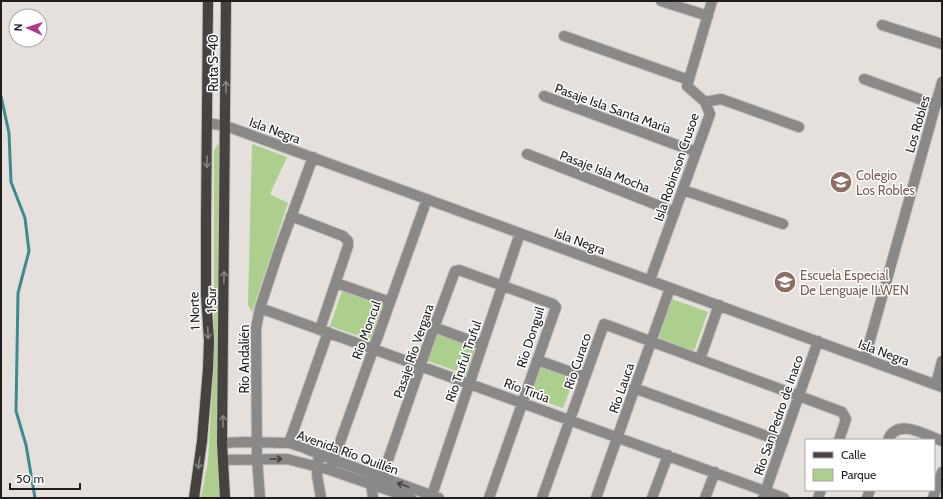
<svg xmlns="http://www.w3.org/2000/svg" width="943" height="499" font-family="Cabin,sans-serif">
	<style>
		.green { fill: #accf8e }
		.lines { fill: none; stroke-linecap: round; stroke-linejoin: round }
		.stream { stroke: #3c8c8f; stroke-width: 3 }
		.minor-casing { stroke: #c2bdba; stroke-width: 12 }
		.major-casing { stroke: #c2bdba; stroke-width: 12 }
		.minor { stroke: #8b8987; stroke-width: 10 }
		.major { stroke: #464240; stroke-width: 10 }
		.oneway { stroke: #878483 }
		.oneway2 { stroke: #454342 }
		.labels { text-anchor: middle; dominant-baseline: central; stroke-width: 3; stroke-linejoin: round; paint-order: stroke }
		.street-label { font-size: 13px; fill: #201e1d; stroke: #fff }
		.education-label { font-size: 13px; fill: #785e54; stroke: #fff; text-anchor: start }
	</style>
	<rect width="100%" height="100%" fill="#e6e0dd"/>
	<path class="green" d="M219,142l1,331 2,25h-21l7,-37 6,-104v-206z
		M252,144l35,13 -17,37 18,9 -36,109 -4,-7z
		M342,291l43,15 -12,35 -43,-15z
		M672,299l36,13 -14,39 -35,-13z
		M435,332l40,17 -7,26 -43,-15z
		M537,365l37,14 -11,29 -37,-13z"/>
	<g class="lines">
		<path class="stream" d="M1,96l8,37 2,49 14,36 4,33 -11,42 -2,118 10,34 9,53"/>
		<g class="minor-casing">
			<path id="minor" d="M661,1l47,15
				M882,25l60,19
				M564,36l125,44
				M864,79l72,26
				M544,96l152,56
				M705,102l16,-3 78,28
				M207,123l19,3 716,261
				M527,154l148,58
				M683,190l100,34
				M291,216l52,20 5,5v5l-28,83
				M650,280l60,-166 -5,-12 -18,-16 25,-85
				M336,283l54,19
				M260,308l524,190
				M434,327l48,18
				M865,358l77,-276
				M700,359l19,-54
				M537,360l48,17
				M936,384l6,-23
				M634,388l149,54
				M888,440c9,-23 38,-5 54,1
				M222,443l22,-1 45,1 13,4 32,13 105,38
				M289,443l39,-111
				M223,460l64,-1 43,11 81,28
				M318,460l-1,15 4,23
				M330,470l97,-271
				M379,486l48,-139 28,-76 4,-1 94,34 3,3 -67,191
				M260,498l-3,-39 -1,-131 4,-20 18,-55 35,-96
				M373,498l-2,-14 2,-6
				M431,498l89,-265
				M542,498l62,-174 238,88 4,7 -7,21
				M596,498l74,-210
				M652,498l16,-43
				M705,498l10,-26
				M763,498l55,-157
				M818,498l3,-8
				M867,498l3,-8
				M933,498l9,-26"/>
		</g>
		<g class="major-casing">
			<path id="major" d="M194,498l8,-57 6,-72 1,-28 -3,-46v-75l2,-219
				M225,498l-3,-55 4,-442"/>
		</g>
		<use href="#minor" class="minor"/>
		<use href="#major" class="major"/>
	</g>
	<defs><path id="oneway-shaft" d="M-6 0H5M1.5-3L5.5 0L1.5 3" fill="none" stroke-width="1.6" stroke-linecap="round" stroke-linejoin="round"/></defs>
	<g class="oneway">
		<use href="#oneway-shaft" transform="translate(226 87) rotate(-90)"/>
		<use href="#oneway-shaft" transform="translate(207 162) rotate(91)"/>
		<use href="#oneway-shaft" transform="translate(224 277) rotate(-89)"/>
		<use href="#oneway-shaft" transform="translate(208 333) rotate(87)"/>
		<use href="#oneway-shaft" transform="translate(223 421) rotate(-89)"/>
		<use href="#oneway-shaft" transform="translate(199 463) rotate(98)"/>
	</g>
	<g class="oneway2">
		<use href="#oneway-shaft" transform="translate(276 459)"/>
		<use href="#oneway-shaft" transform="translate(403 485) rotate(-160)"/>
	</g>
	<defs>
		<g id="school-disc" transform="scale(1.15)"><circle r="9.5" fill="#8d6e63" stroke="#fff"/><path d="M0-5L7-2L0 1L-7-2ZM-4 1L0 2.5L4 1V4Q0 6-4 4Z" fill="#fff"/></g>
	</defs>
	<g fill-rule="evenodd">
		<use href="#school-disc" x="841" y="182"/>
		<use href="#school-disc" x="785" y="282"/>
	</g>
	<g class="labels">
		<g class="street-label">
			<text transform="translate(213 63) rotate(-90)">Ruta S-40</text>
			<text transform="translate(613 108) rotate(20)">Pasaje Isla Santa María</text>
			<text transform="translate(917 124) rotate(-74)">Los Robles</text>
			<text transform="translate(275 130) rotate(20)">Isla Negra</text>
			<text transform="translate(676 167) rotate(-71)">Isla Robinson Crusoe</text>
			<text transform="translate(605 171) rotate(21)">Pasaje Isla Mocha</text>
			<text transform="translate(580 241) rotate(20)">Isla Negra</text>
			<text transform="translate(211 300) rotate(-89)">1 Sur</text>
			<text transform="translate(194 311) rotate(-92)">1 Norte</text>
			<text transform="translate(366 330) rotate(-70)">Río Moncul</text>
			<text transform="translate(530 337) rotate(-72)">Río Donguil</text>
			<text transform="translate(413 351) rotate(-71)">Pasaje Río Vergara</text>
			<text transform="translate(884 352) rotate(20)">Isla Negra</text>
			<text transform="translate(244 359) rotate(-90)">Río Andalién</text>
			<text transform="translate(463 361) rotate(-71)">Río Truful Truful</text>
			<text transform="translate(577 361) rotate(-71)">Río Curaco</text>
			<text transform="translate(621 388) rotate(-71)">Río Lauca</text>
			<text transform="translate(527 390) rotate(20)">Río Tirúa</text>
			<text transform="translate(778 415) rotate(-71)">Río San Pedro de Inaco</text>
			<text transform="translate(348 452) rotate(20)">Avenida Río Quillén</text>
		</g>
		<g class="education-label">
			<text x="856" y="175">Colegio<tspan x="856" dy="15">Los Robles</tspan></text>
			<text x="800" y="275">Escuela Especial<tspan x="800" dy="15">De Lenguaje ILWEN</tspan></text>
		</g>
	</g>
	<rect width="943" height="499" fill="none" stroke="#201e1d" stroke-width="4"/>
	<rect x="805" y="439" width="130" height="52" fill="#ffffff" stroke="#a6a5a5"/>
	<rect x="813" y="452" width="20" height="6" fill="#464240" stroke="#a6a5a5"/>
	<text x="841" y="459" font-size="12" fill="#201e1d">Calle</text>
	<rect x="813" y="469" width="20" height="12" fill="#accf8e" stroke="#a6a5a5"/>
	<text x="841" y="479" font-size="12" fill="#201e1d">Parque</text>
	<g transform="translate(28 28) rotate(273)"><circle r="19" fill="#ffffff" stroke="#a6a5a5"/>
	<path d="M0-3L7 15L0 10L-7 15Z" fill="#af3990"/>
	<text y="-6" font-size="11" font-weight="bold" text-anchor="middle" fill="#201e1d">N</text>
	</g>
	<path d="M10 483v6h70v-6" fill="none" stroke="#201e1d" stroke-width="2"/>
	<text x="16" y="483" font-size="12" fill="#201e1d" stroke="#ffffff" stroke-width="3" paint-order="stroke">50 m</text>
</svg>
